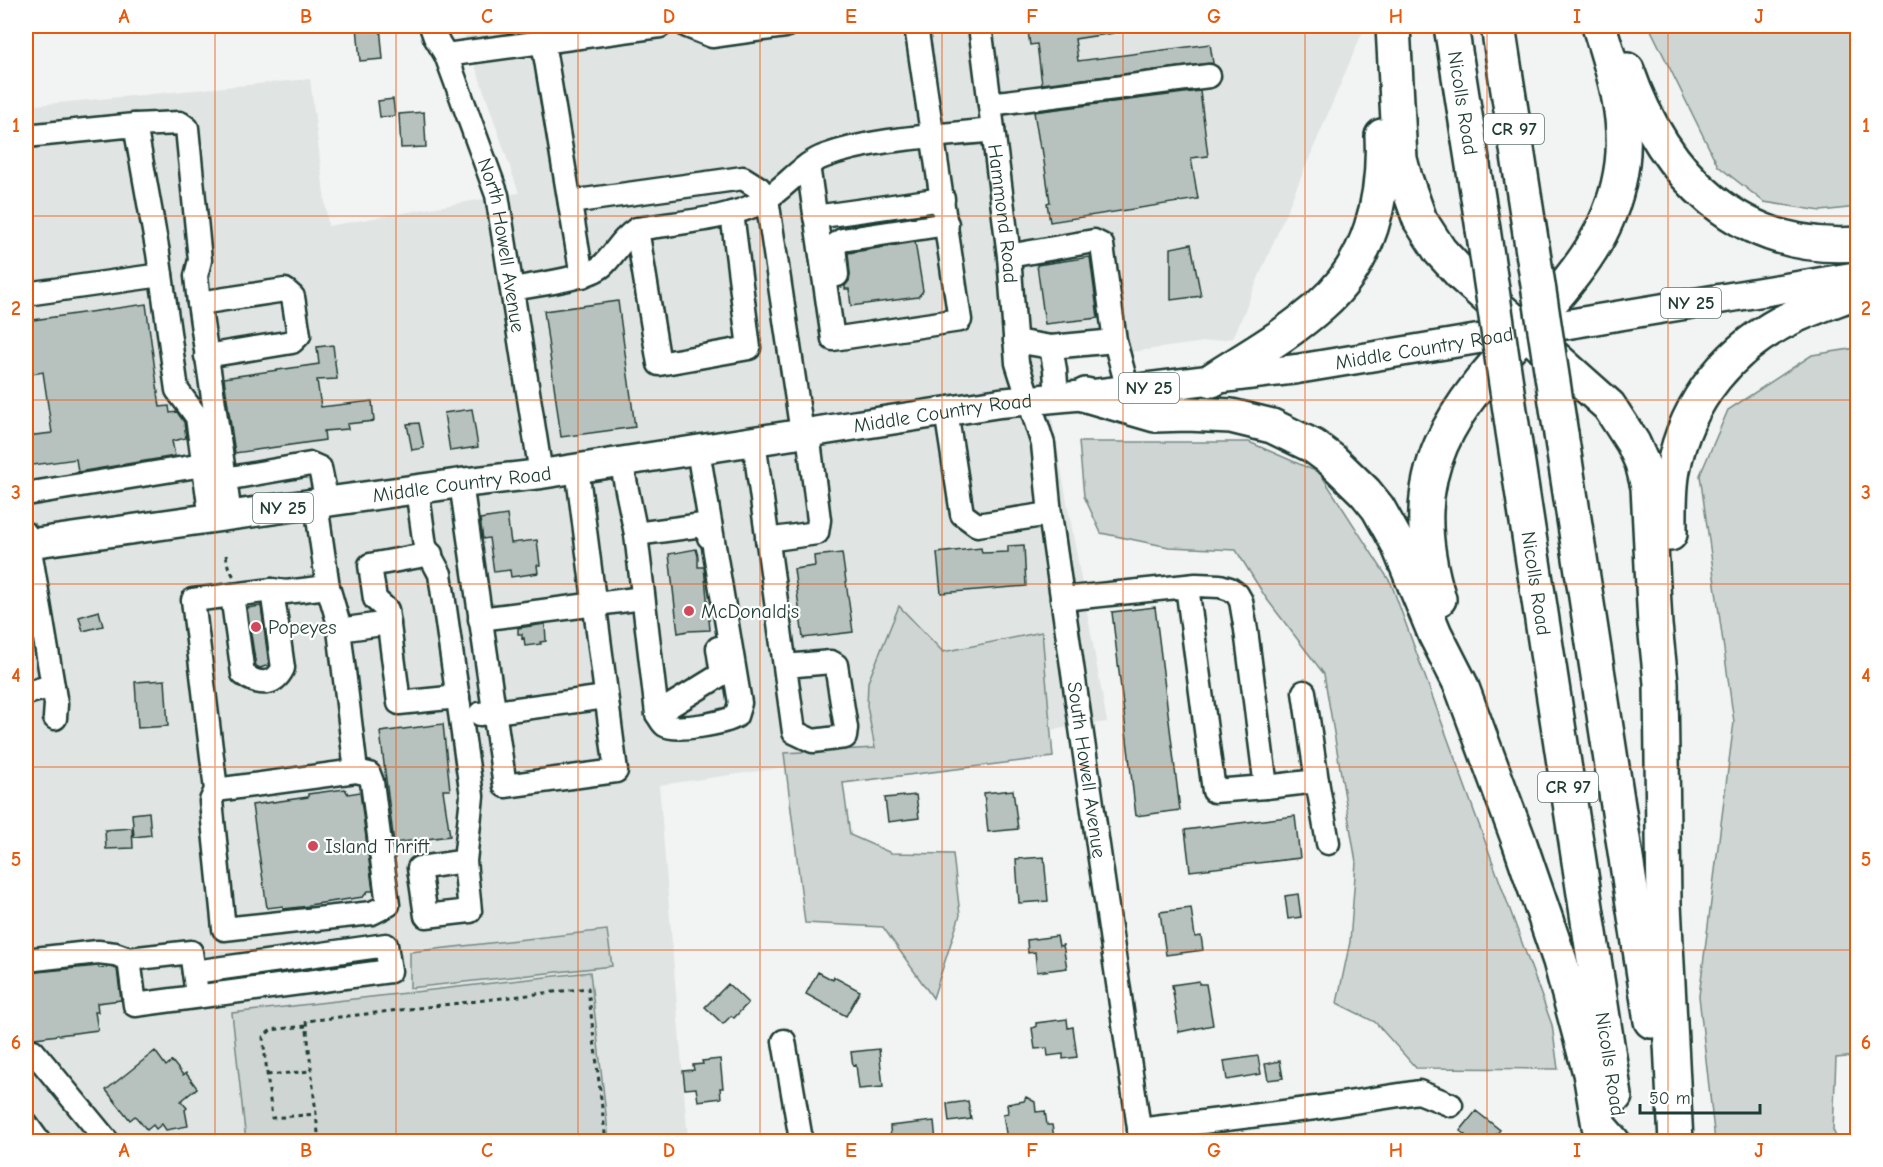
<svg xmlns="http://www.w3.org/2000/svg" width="1883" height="1167" font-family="'Comic Neue',sans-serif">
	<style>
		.built { fill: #e0e4e3 }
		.green { fill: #ced5d3; stroke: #768984; stroke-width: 1.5 }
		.building { fill: #b7c1bd; stroke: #1f3d34; stroke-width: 1.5 }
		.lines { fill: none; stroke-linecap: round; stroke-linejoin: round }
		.minor-casing { stroke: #1f3d34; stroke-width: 27 }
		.major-casing { stroke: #1f3d34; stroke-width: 33 }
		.highway-casing { stroke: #1f3d34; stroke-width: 38 }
		.path { stroke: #1f3d34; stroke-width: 3; stroke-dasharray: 4.5 4.5; stroke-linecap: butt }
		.minor { stroke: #fff; stroke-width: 22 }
		.major { stroke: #fff; stroke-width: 28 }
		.highway { stroke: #fff; stroke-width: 33 }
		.highway-bridge-casing { stroke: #1f3d34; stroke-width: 38; stroke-linecap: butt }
		.highway-bridge { stroke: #fff; stroke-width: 33 }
		.grid { fill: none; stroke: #e8590c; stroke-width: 1.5; stroke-opacity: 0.55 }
		.poi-dot { fill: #d1495b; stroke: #fff; stroke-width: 2 }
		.labels { text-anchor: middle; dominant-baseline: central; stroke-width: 4.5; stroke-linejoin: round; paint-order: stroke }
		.shield { fill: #fff; stroke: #627771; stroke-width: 1.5 }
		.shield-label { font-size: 18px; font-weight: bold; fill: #1f3d34 }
		.street-label { font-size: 20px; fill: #1f3d34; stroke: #fff }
		.poi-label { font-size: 20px; fill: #1f3d34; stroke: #fff; text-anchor: start }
		.neatline { fill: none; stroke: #e8590c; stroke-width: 2 }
		.grid-label { font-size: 20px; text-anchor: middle; font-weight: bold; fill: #e8590c }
	</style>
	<rect width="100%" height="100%" fill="#f2f3f3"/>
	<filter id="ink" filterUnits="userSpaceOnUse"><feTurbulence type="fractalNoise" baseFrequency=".0167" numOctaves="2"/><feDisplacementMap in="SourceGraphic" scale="12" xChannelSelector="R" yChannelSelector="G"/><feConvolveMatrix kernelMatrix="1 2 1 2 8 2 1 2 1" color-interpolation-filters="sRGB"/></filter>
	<g filter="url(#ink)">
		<path class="built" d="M518,26h847l-132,312 -191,26 65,358 -448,63 29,356 -662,1v-1036l284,-27 18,147 191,-33 -54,-157z"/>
		<path class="green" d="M1649,26h208v181l-36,4 -57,-9 -46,-36z
			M1857,348v708l-21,2 -3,72 5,11h-123l-16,-145 35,-274 -34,-247 28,-65 84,-55z
			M1079,442h170l71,31 71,110 161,442 6,44 -142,-1 -41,-46 -38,-19 13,-61 6,-80 -32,-188 -58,-76 -30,-48 -67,-3 -68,-14 -17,-37z
			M899,606l44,46 99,-20 11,125 -210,26 7,52 41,18 62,1 7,61 -27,83 -50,-71 -78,-4 -21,-170 91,-5 -8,-42 1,-24z
			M607,930l5,36 -202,22v-36z
			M590,972l19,169h-363l-14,-128z"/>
		<path class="building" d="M357,26h23l3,33 -23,2z
			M1065,26h47l1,7 -38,6 3,22 132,-17 3,19 -171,21 -5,-40 -7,1 -2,-14z
			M1200,91l8,65 -17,2 7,41 -148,23 -3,-19 3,-1 -8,-54h-2l-6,-36z
			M393,99l2,17 -15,1 -2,-16z
			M424,112l2,35 -25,1 -2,-34z
			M915,242l8,49 -5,6 -67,9 -2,-17h-4v-3l4,-5 1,-7 -2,-21z
			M1191,244l10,52 -30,4v-52z
			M1090,257l8,61 -53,6 -8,-59z
			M618,301l17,126 -74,10 -17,-126z
			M146,304l14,103 9,-1 1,7 7,-1 7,10 2,16 -14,3 3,15 -97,16 -2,-13 -50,7v-30l26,-3 -9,-61 -17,3v-54z
			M333,345l4,34 -20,1 4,27 51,-6 2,20 -27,3 1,5 -24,2 1,9 -90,13 -11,-75 95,-14 -2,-17z
			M472,409l6,38 -28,4 -6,-38z
			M419,423l5,25 -12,2 -5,-26z
			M507,515l4,28 26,-3 3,25h-3l1,8 -27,4 -1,-7 -16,2 -5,-34 -6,1 -3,-20z
			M1024,545l2,41 -85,7 -4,-40 44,-5 1,5 26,-1v-6z
			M696,549l2,7v11h6l6,63 -22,1 -10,2 -9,-79z
			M842,553l11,79 -50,6 -9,-69 21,-3 -1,-10z
			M261,606l8,59 -9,3 -4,-2 -9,-58z
			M1155,607l25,203 -44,6 -24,-204z
			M99,611l4,15 -20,5 -4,-14z
			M545,624l1,17 -6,1 1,2 -16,2 -1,-8 -2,1v-5h-4v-6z
			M165,680l3,46 -30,2 -3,-46z
			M443,724l7,66h-7l7,46 -56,7 -14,-111z
			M345,789l3,5 12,-2 13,99h-5l-5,6 -54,8v1l-26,3v-3l-16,2 -15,-103 56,-8v-3z
			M1013,790l5,39 -30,3 -4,-39z
			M916,795l3,23 -31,4 -3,-24z
			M149,812l2,23 -17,2 -2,-23z
			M1295,816l5,42 -110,13 -5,-41z
			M132,828l1,20 -27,1 -1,-19z
			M1044,857l4,44 -29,2 -3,-44z
			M1298,894l3,23 -13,2 -3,-23z
			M1191,908l4,29 6,-1 2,14 -37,5 -6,-43z
			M1057,936l2,10 4,-1 4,23 -30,4 -2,-20 -7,1 -1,-13z
			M98,966l1,2 10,-1 8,2 4,31 -24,3 1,9h-3l3,18 -63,8 -9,-1v-64z
			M818,972l15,8 1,-3 26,14 -14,25 -40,-22z
			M1199,981v3h7l7,41 -34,7 -7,-47z
			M728,984l20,19 -14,15 -3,-2 -8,8 -18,-17z
			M1067,1019l1,9 5,-1 4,30 -14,2v-5l-15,2 -1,-8 -12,1 -3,-21 4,-1v-4z
			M879,1049l4,38 -24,2 -3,-24 -3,1 -2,-14z
			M155,1051l11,15 6,-5 11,14 3,-2 11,15 -16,13 6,7 -2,2 3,16 -22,4 -4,-6 -6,5 -3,-4 -6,5 -12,-14 -5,4 -24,-30z
			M1258,1056l3,18 -34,6 -3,-19z
			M720,1059l3,29h-3l1,10 -23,3 -2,-13 -11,1 -2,-18 11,-1 -1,-5 10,-1 -1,-3z
			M1280,1061l3,17 -15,2 -3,-16z
			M1026,1097l9,5 1,10 9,-1 2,14h5l2,13 -25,4h-6l-1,-4 -15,2 -4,-26 5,-1 -1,-9 17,-3z
			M968,1101l3,18 -22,3 -2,-18z
			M1476,1111l24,19 -9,12h-31l5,-7 -5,-4z
			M934,1121l2,21h-45l-1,-16z"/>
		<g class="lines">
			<g class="minor-casing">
				<g id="minor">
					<path id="s1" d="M431,26l4,11 11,18 51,140 44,279"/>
					<path d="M687,26l25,10 73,-10"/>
					<path id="s2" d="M980,26l29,230 8,107 26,81 7,70 91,628"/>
					<path d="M543,42l39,234"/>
					<path d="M446,55l214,-29"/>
					<path d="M990,104l219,-28"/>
					<path d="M135,125l45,-2 7,5 13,132 -4,16 3,27"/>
					<path d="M26,136l109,-11 23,128 19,137 20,27 14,102"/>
					<path d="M808,165l25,174 127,-19 -44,-294"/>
					<path d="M570,202l173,-24 16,10 8,11 35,234"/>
					<path d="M815,217l128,-18"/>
					<path d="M637,229l22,135 90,-16 -17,-135"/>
					<path d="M1009,256l85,-15 8,4 13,96 13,49"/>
					<path d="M837,275l-3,-29 8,-6 105,-16"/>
					<path d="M512,289c21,-4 75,-10 90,-23 14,-13 18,-26 35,-37 37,-6 99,-10 129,-30 20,-12 36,-35 59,-43 49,-18 115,-20 168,-26"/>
					<path d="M26,294l135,-19"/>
					<path d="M1015,341l36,6 64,-6"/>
					<path d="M1051,347l4,23 2,28"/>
					<path d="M206,356l86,-14 7,-7 -6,-38 -8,-7 -86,13 26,176"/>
					<path d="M946,411l16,103 15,11 73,-11"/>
					<path d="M754,441l40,291 19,9 32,-4 1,-9 -10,-63 -5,-3 -46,4"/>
					<path d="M621,461l15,73 21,180c3,4 5,9 8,11 11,7 60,-2 71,-9l4,-13 -42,-253"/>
					<path d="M461,483l44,303 111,-15 -39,-303"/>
					<path d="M417,489l8,57 15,28 32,222 -7,65 5,50 -44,5 -7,-48 46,-7"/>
					<path d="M26,494l177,-29"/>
					<path d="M316,504l12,83 10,34 18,150"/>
					<path d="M230,516l-5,-37 86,-15 9,4 7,34"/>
					<path d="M26,534l3,10 27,160 -1,14"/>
					<path d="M636,534l74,-10 -1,13"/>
					<path d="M767,540l50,-7 2,-13 -11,-87"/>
					<path d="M431,554l-61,11 5,34 12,11 12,93 59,-6"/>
					<path d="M232,595l11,79c15,11 31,13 40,-6l-11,-78"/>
					<path d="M1062,599l134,-14 24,1 10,3 7,5 4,7 5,29 20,157 -52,4 -27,-205"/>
					<path d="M480,619l163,-21"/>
					<path d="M339,630l50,-7"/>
					<path d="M26,693l27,-7"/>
					<path d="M480,714l126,-17"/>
					<path d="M657,714l65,-40 -4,-26"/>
					<path d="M1317,781l11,62"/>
					<path d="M1266,787l51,-6 -13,-89"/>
					<path d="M216,790l-5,11 13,128 148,-16 16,-8 -16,-123 -3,-8 -13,-3 -140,19 -23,-190 79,-10 14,2 42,-5"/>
					<path d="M129,959l6,46 255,-34 -4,-26 -192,27"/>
					<path d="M26,960l72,-8 17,2 14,5 62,-7 5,35"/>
					<path d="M784,1041l16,93 3,8"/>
					<path d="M26,1050l7,1 75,91"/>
					<path d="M26,1124l13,18"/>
					<path d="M1139,1130l176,-22 104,-16 32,13"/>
				</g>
			</g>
			<g class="major-casing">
				<g id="major">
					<path id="s3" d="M26,544l435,-61 80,-9 459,-71 86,-8 211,-26 561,-93"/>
				</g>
			</g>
			<g class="highway-casing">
				<g id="highway">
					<path d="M1393,26l7,133 5,19 15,42 20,31 24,26 145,129 24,37 9,20 6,24 7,138 6,58 3,221 12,238"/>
					<path id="s4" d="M1451,26l32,203"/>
					<path d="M1498,26l32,207"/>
					<path d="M1627,70c36,105 113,183 231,174"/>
					<path d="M1212,380c37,-24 77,-46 110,-76 48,-42 63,-106 60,-168"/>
					<path d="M1086,395l69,20 32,-1 44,2 41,10 41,20 19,14 33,32 13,16 19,34 38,92 26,51 59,159 40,117 30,112 9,53 14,16"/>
					<path id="s5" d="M1513,431l102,665"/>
					<path d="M1561,434l90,587"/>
					<path d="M1670,534c0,-21 -1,-43 3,-64 13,-70 59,-126 124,-155 20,-9 41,-16 61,-24"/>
					<path d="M1439,599c-41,-137 19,-194 105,-289 40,-45 70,-85 78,-146 6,-47 -9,-94 -23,-138"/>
				</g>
			</g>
			<path class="path" d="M226,555l2,11 6,11
				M306,1026l-35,4 -8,7 9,81 44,-4
				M267,1075l44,-4
				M319,1142l-13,-121 282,-33 18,154"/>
			<use href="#minor" class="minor"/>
			<use href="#major" class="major"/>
			<use href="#highway" class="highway"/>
			<g class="highway-bridge-casing">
				<path id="highway-bridge" d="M1483,229l30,202
					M1530,233l31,201"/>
			</g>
			<use href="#highway-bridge" class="highway-bridge"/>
		</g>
	</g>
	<path class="grid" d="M215,26v1116M396,26v1116M578,26v1116M760,26v1116M942,26v1116M1123,26v1116M1305,26v1116M1487,26v1116M1668,26v1116M26,216h1832M26,400h1832M26,584h1832M26,767h1832M26,950h1832"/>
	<g class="poi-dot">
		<circle cx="689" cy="611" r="6"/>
		<circle cx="256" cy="627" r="6"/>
		<circle cx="313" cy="846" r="6"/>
	</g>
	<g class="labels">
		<g class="shield">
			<rect x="1484" y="114" width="60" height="30" rx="4.5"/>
			<rect x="1661" y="288" width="60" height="30" rx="4.5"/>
			<rect x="1119" y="373" width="60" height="30" rx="4.5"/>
			<rect x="253" y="493" width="60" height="30" rx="4.5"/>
			<rect x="1538" y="772" width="60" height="30" rx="4.5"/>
		</g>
		<g class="shield-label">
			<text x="1514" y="129">CR 97</text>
			<text x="1691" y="303">NY 25</text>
			<text x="1149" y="388">NY 25</text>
			<text x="283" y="508">NY 25</text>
			<text x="1568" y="787">CR 97</text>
		</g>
		<g class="street-label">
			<text stroke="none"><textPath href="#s4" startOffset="78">Nicolls Road</textPath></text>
			<text stroke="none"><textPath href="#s2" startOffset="189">Hammond Road</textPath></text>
			<text stroke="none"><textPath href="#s1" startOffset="232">North Howell Avenue</textPath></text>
			<text stroke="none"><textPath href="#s3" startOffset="1412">Middle Country Road</textPath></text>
			<text stroke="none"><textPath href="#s3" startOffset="926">Middle Country Road</textPath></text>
			<text stroke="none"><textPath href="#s3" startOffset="440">Middle Country Road</textPath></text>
			<text stroke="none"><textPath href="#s5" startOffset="154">Nicolls Road</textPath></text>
			<text stroke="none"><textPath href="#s2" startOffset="753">South Howell Avenue</textPath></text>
			<text transform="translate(1610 1064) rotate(81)">Nicolls Road</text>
		</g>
		<g class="poi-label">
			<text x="701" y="611">McDonald's</text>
			<text x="268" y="627">Popeyes</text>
			<text x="325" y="846">Island Thrift</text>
		</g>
	</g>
	<rect width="1883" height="1167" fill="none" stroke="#fff" stroke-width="66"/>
	<path d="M1640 1104v9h120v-9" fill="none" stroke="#1f3d34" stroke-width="3"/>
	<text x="1649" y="1104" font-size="18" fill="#1f3d34" stroke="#ffffff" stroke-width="4.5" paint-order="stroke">50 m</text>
	<rect x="33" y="33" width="1817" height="1101" class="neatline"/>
	<g class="grid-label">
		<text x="124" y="23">A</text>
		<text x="306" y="23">B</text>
		<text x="487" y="23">C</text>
		<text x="669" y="23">D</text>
		<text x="851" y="23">E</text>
		<text x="1032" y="23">F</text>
		<text x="1214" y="23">G</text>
		<text x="1396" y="23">H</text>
		<text x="1577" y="23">I</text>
		<text x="1759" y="23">J</text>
		<text x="16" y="132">1</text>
		<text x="1866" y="132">1</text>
		<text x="16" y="315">2</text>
		<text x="1866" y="315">2</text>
		<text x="16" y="499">3</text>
		<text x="1866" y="499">3</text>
		<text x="16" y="682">4</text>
		<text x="1866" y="682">4</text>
		<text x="16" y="866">5</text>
		<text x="1866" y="866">5</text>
		<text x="16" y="1049">6</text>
		<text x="1866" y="1049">6</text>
		<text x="124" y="1157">A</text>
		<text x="306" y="1157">B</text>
		<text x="487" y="1157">C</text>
		<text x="669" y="1157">D</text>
		<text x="851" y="1157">E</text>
		<text x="1032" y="1157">F</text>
		<text x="1214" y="1157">G</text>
		<text x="1396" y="1157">H</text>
		<text x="1577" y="1157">I</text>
		<text x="1759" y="1157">J</text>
	</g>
</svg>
